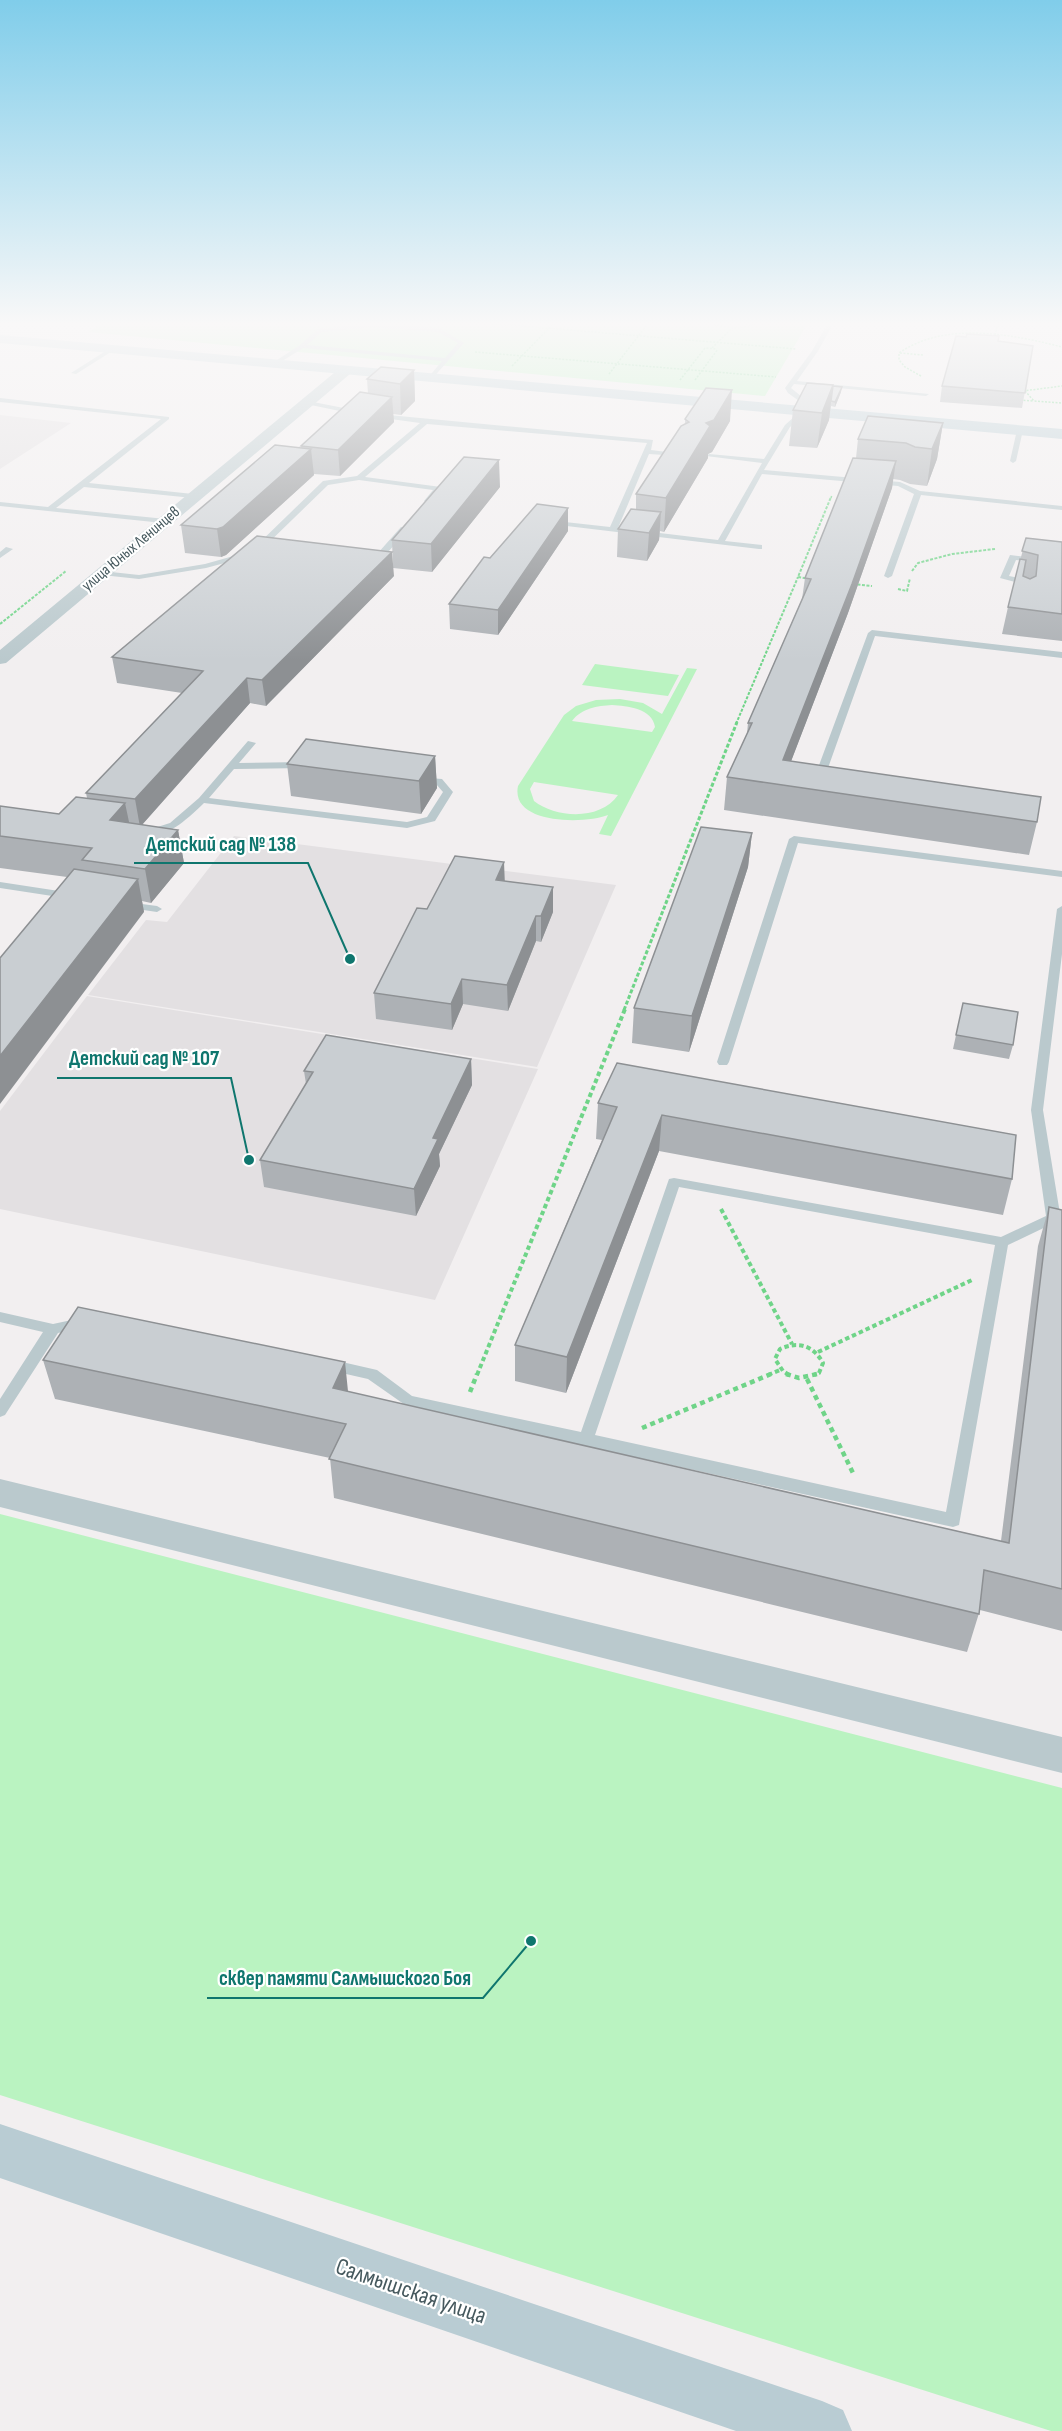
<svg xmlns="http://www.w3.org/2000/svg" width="1062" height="2431" font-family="'Sofia Sans Condensed',sans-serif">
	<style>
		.education { fill: #e3e0e2 }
		.green { fill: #baf3c1; fill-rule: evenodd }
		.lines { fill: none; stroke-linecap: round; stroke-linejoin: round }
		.path-far4 { stroke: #6fd488; stroke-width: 1.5; stroke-dasharray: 2 1.5; stroke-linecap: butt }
		.path-far3 { stroke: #6fd488; stroke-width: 2; stroke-dasharray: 3 1.5; stroke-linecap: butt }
		.path-far2 { stroke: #6fd488; stroke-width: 3; stroke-dasharray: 4 2; stroke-linecap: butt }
		.path-far1 { stroke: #6fd488; stroke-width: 4; stroke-dasharray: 4.5 3; stroke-linecap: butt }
		.path { stroke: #6fd488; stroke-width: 4.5; stroke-dasharray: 5 4; stroke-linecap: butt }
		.lane { fill: #bac9cd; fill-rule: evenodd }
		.street { fill: #bac9cd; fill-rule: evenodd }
		.secondary { fill: #b9ccd3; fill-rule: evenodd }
		.wall { fill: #adb1b5 }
		.shaded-wall { fill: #8d9093 }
		.building { fill: #c9ced2; stroke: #8d9093; stroke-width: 1.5 }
		.labels { text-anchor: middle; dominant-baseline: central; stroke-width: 4.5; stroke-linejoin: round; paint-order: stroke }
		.far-street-label { font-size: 16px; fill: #46595e; stroke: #fff }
		.near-street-label { font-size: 24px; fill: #46595e; stroke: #fff }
		.leader { fill: none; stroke: #0f766e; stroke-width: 2 }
		.callout-dot { fill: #0f766e; stroke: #fff; stroke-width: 2 }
		.callout-label { font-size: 21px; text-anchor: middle; font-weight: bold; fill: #0f766e; stroke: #fff; stroke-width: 4.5; stroke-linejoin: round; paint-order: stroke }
	</style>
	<rect width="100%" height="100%" fill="#f2eff0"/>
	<path class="education" d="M0,415l71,8 -71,46z
		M234,836l382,49 -79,182 -449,-72 58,-75 21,2z
		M87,996l451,73 -103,231 -435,-91v-98z"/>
	<path class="green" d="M107,321h702l-44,75 -677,-64z
		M595,664l84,11 -11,21 -86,-11z
		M687,668l10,1 -86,167 -12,-2 9,-19c-22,9 -98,10 -90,-29l46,-71 12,-9 20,-6 24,-1 23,4 19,11zM612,705c15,1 40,3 43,22l-3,5 -80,-11c10,-13 25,-15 40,-16zM534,782l84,13c-18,26 -62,23 -84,6l-4,-12z
		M0,1514l1062,274v643h-11l-1051,-336z"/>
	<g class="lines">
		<path class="path-far4" d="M462,321l334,28
			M712,321l3,4c14,3 26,4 39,-1v-3
			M995,335l4,-14
			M712,348l20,-20
			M475,352l301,25
			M900,353l23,2
			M512,366l44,-45
			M609,374l41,-53
			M921,376l-16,-9 -6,-7v-7c46,-32 112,-19 163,-6
			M680,380l25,-32 12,1
			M695,380l23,-31
			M1023,391l39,-5
			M1025,391l9,10 28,2
			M1020,400l14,1
			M831,498l1,-3"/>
		<path class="path-far3" d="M912,571l6,-8 34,-9 43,-5
			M810,579l-12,-2 33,-80
			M853,584l19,2
			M898,589l9,2 3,-13
			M0,624l66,-53
			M736,724l62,-147"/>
		<path class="path-far2" d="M624,1010l113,-288"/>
		<path class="path-far1" d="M721,1209l71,135
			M818,1352l154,-72
			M477,1375l148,-366
			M768,1375l12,-5
			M789,1375l-6,-4 -8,-12 5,-10c18,-8 33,-4 43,14l-4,10 -5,2"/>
		<path class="path" d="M786,1374l13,4 18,-4
			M807,1379l47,96
			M470,1392l7,-18
			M642,1428l129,-54"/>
		<path class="lane" d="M829,321h6l-17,30 -21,30 132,13 -3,2 -132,-12 -3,4 16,13 2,9 -19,17 -26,43 136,12 20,9 142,15v4l-141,-15 -29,81 -4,2 -4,-2 30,-82 -16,-8 -136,-12 -37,67 37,4v4h-3l-209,-25 -4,-2 1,-2 63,7 37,-84 -220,-19 -62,53 76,10 1,2 -11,14 -7,-2 9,-11 -74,-10 -31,5 -69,67 -7,-2 71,-69 34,-5 63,-53 -44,-6 2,-3 275,26 -2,10 32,4 -3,2 -31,-2 -31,74 100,12 44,-77 -56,-7 3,-2 55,5 21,-34 18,-16 -1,-6 -14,-10 -3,-5 27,-37z
			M372,323l67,5 25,15 -34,38 -3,-2 15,-18 -139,-13 -27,17 -5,-1 29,-19 18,-16zM372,327l66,5 20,11 -13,15 -138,-13 15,-13z
			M112,347l2,3 -38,24 -5,-1z
			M0,398l169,19v2l-80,64 104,11 4,2 -4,2 -109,-11 -28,21 110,11 1,2 -4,2 -163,-17v-4l48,5 113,-88 -161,-17z
			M308,401l51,10 3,2 -3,2 -53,-11z
			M1020,428l3,2 -7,31 -3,2 -3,-2 7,-31z
			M401,527l7,2 -32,37h-6v-4z
			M6,547l7,2 -13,9v-6z
			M244,553h3v4l-41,11 -67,11 -37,-4 -4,-2 4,-2 37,4 66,-11z
			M1010,555l52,6v4l-46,-5 -7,16 21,4 1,6 -4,2h-3l-1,-4 -23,-6z
			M872,630l190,22v6l-187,-22 -47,132 -8,2 -2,-2 50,-135z
			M248,741l8,2 -17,20 65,-1 5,3 -5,3 -70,1 -25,29 198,24 20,-5 16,-25 -7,-8 -20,-3v-4l26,2 11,13 -18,29 -28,7 -203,-25c-16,15 -35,35 -59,32v-4l25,-8 29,-25z
			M794,836l268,35v6l-264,-34 -69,219 -2,3h-8l-2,-3 72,-223z
			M0,882l72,11 5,3 -5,3 -72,-11z
			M127,902l30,4 5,3 -5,3 -34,-5v-4z
			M1062,906v48l-19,156 19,116 -8,-3 -46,22 -49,280 -6,2 -545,-120 -40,-28 -44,-10 -2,-4 2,-4 5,-2 48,11 35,26 169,36 88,-253 5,-1 327,59 45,-21 -15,-106 26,-201zM679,1187l316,58 -49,267 -351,-77z
			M0,1312l53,12 28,-6 5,1 2,4 -2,4 -28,6 -53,82 -5,2v-18l43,-67 -43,-10z"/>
		<path class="street" d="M345,367l5,1 1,3 -1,3 -344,289 -6,1v-14l340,-282z
			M0,1479l1062,258v36l-1062,-266z"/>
		<path class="secondary" d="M0,335l1062,94v10l-1062,-96z
			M0,2124l822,277 21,9 9,21h-116l-736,-253z"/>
	</g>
	<path class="wall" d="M998,341l35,5 -11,62 -82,-6 2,-16z
		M414,370l1,31 -14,14 -8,-1 1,8 -54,54 -26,-2v1l-88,80 -5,2 -36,-4 -4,-28 120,-77v-2l67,-52 -1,-15z
		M841,392l-6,15 -4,-1 -2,14 -12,28 -28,-2 4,-36z
		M685,419l45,2 -18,31 -4,2v4l-44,74 -4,-1 -1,9 -12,21 -30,-4 1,-28 18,-19v-16l49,-70z
		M943,423l-6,36 -10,27 -17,-2 -10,-4 -7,-1 -1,9 -44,125 -57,148 246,61 -8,33 -305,-45 3,-33 20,-43 1,-11 54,-124 3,-21 51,-120 2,-19z
		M500,487l-68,85 -39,-4 -1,-28z
		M568,508v23l-70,104 -48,-6 -1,-25 41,-46z
		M1026,538l36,4v99l-60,-7 6,-27z
		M394,576l-128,130 -16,-3 -108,122 36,5 6,33 -33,40 -9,-2 2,11 -77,-35 -67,-9v-62l59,8 28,-16 -1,-5 96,-100 -65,-10 -5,-26z
		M435,756l2,32 -16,26 -130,-18 -4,-32z
		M752,833l-4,34 -59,185 -57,-9 2,-35z
		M505,881l48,6v25l-12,30 -5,-1 -28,70 -45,-7 -11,26 -76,-11 -2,-26 53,-84z
		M963,1003l50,42 -4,14 -56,-10z
		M471,1059l1,26 -33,69 1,12 -24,50 -152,-29 -4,-27 46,-76 -2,-13z
		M598,1103l414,76 -9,36 -344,-64 -93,242 -51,-12v-36l87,-205 -6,-1z
		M1049,1207l13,3v421l-82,-21 -13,42 -633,-154 -4,-40 -275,-59 -12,-39 305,32 653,149 37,-295z"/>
	<path class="shaded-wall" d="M414,370l1,31 -14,14 -1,-31z
		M833,385l-4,35 -12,28 5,-35z
		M842,387l-1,5 -6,15v-5z
		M732,390l-2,31 -18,31 -4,2v4l-44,74 2,-34 40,-75z
		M392,397l2,25 -54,54 -2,-26z
		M943,423l-6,36 -10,27 5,-37z
		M311,449l3,26 -88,80 -5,2 -4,-28z
		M499,460l1,27 -68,85 -1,-28z
		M896,461l-4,27 -44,125 -66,172 1,-25z
		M568,508v23l-70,104v-25z
		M661,512l-2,28 -12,21 2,-28z
		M392,552l2,24 -128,130 -4,-26z
		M247,678l3,25 -110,124 -5,-28z
		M435,756l2,32 -16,26 -2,-33z
		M125,803l7,33 -22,-16z
		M178,830l6,33 -33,40 -6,-34z
		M752,833l-4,34 -59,185 3,-36z
		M504,862l1,24 -9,-6z
		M138,879l6,33 -144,192v-48z
		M553,887v25l-12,30v-26z
		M536,916v25l-28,70 -1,-26z
		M462,979l1,25 -11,26 -1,-26z
		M471,1059l1,26 -33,69 1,12 -24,50 -2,-27 19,-51z
		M662,1115l-3,36 -93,242 1,-36z
		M345,1362l4,39 -16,-13z"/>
	<path class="building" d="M967,334l32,2 -1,5 35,5 -8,47 -83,-7 14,-50 10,1z
		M381,367l33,3 -14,14 -33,-5z
		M807,383l26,2 -11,28 -29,-3z
		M833,386l9,1 -7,15 -4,-1z
		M706,388l26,2 -18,30 -8,3 4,3 -44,72 -30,-4 45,-68 8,-4 -4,-3z
		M360,392l32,5 -54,53 -37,-4z
		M868,416l75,7 -11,26 -17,-2 -9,-4 -48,-4z
		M275,445l36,4 -88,78 -6,2 -36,-4z
		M464,457l35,3 -68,84 -39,-4z
		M853,458l43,3 -44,123 -69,176 258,37 -4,25 -310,-45 25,-54h-4l63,-144 -6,-1z
		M537,504l31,4 -70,102 -49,-6 35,-47 6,1z
		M631,509l30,3 -12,21 -31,-4z
		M257,536l135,16 -130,128 -15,-2 -112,121 -49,-6 117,-122 -91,-14z
		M1026,538l36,4v72l-54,-7 12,-48 6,1 -3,16 7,3 6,-3 2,-21 -16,-4z
		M306,739l129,17 -16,25 -132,-17z
		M76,797l49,6 -15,17 68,10 -33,39 -63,-9 10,-12 -92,-12v-30l59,8z
		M701,827l51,6 -60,183 -58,-8z
		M455,856l49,6 -8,18 57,7 -12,29h-5l-29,69 -45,-6 -11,25 -77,-11 43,-85 10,1z
		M74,869l64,10 -138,177v-98z
		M963,1003l55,9 -5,33 -57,-10z
		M326,1035l145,24 -38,79 5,1 -24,50 -154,-29 53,-88 -9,-1z
		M617,1063l399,72 -4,44 -350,-64 -95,242 -52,-12 102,-238 -19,-4z
		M1049,1207l13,3v379l-78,-19 -5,44 -650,-155 17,-35 -303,-64 35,-53 267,55 -12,26 676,155z"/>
	<linearGradient id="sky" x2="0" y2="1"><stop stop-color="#80cdea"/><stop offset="0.49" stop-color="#f9f8f8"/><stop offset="1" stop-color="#f9f8f8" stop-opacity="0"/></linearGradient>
	<rect width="1062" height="661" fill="url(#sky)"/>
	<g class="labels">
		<g class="far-street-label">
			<text transform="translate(131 549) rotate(-40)">улица Юных Ленинцев</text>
		</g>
		<g class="near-street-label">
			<text transform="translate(411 2291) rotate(19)">Салмышская улица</text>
		</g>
	</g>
	<path class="leader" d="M350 959L308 863H134M249 1160L231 1078H57M531 1941L483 1998H207"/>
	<g class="callout-dot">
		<circle cx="350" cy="959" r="6"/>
		<circle cx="249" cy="1160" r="6"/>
		<circle cx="531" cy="1941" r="6"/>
	</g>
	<g class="callout-label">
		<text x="221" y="851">Детский сад № 138</text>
		<text x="144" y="1065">Детский сад № 107</text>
		<text x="345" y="1985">сквер памяти Салмышского Боя</text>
	</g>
</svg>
